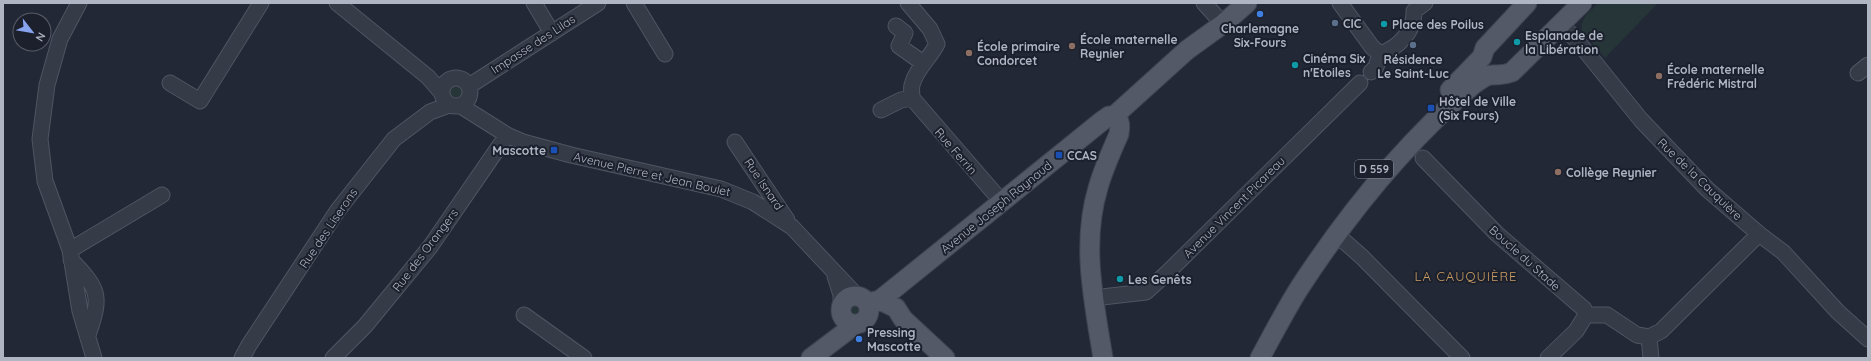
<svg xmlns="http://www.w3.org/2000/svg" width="1871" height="361" font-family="Quicksand,sans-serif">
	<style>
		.green { fill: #253538 }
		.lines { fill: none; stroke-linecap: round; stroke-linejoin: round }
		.minor-casing { stroke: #505562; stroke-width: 17 }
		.major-casing { stroke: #3f4450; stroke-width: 21 }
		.minor { stroke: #353b47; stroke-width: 15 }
		.major { stroke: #535967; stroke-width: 19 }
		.shop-dot { fill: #3f7fe0; stroke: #1b202c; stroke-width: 1.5 }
		.service-dot { fill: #5c6f8a; stroke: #1b202c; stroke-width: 1.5 }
		.culture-dot { fill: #0f9aa8; stroke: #1b202c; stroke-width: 1.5 }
		.education-dot { fill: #8d6e63; stroke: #1b202c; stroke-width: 1.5 }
		.transit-dot { fill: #1a4fb4; stroke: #1b202c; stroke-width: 1.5 }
		.labels { text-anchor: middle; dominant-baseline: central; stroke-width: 4; stroke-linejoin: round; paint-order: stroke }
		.shield { fill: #1b202c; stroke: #838896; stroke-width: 1 }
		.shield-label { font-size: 11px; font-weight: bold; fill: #b0b5c3 }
		.poi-label { font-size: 12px; font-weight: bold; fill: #b0b5c3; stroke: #1b202c; text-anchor: start }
		.street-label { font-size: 12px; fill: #b0b5c3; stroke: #1b202c }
		.neighbourhood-label { font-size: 13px; letter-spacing: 1px; fill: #ca9d64; stroke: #1b202c }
	</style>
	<rect width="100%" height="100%" fill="#222836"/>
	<path class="green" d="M1598,3h60l-53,55 -23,-27c-3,-12 9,-20 16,-28z
		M452,78c15,-1 23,15 13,26l-20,-2 -3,-4 1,-12z
		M849,297l20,13 -2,7 -4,5 -15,1c-8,-7 -8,-20 1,-26z"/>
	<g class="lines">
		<g class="minor-casing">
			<path id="minor" d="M79,3l-19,36 -13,46 -7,54 5,42 25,69 10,61 14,47
				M337,3l91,74 13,15
				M534,3l18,30
				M634,3l31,51
				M908,3l22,26 7,15c-7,14 -21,25 -25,41 -1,4 0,9 0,13l90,104
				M1204,3l19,21
				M1340,3l32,44 8,7
				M1561,24l18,19 62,77 66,69 52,45 24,18 55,60 30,27
				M896,26l9,7 -6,13 24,17
				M1371,72l5,-5 4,-13c18,-6 35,-23 34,-43l11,-8
				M1858,73l10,-8
				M442 92a14 14 0 1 1 28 0a14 14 0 1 1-28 0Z
				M170,83l30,18 61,-98
				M469,86l129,-83
				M461,106l46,29 16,7 48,13 150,34 32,13 39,25 65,69
				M881,110l20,-10 11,-2
				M735,142l52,78
				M1423,158l74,76 87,75 2,6 -10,16 -28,27
				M1337,235l25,22 100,101
				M70,250l92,-55
				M71,260c28,29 31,35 17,75
				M835,276l6,19v11
				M1093,298l53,-6 22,-20 192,-189
				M524,315l60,43
				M1586,315h21l30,20 12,2
				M242,358l7,-13 89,-135 56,-71 36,-27 19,-7
				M333,358l32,-32 65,-79 77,-112
				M1651,358l-2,-21 12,-6 98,-97"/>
		</g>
		<g class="major-casing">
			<path id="major" d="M1450,90l32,-33 3,-9 42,-45
				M841 310a14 14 0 1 1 28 0a14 14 0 1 1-28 0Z
				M880,300l222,-179 7,-5h5l73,-66 36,-26 24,-21
				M867,303l13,-3 16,8 7,11 42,39
				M811,358l45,-34
				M1103,358c-9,-56 -22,-114 -5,-170 5,-18 13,-36 21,-54 1,-7 2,-14 -5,-18
				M1260,358c13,-24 26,-49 40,-71 49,-75 106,-145 174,-203 5,-3 11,-9 18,-9 10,-1 10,1 20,-3l70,-69"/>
		</g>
		<use href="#minor" class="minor"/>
		<use href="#major" class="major"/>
	</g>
	<g class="shop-dot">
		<circle cx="1260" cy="14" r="4"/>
		<circle cx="859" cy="339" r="4"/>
	</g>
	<g class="service-dot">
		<circle cx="1335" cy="23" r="4"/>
		<circle cx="1413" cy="45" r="4"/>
	</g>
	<g class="culture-dot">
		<circle cx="1384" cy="24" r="4"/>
		<circle cx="1517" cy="42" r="4"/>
		<circle cx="1295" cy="65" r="4"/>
		<circle cx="1120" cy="279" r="4"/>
	</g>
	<g class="education-dot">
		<circle cx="1072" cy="46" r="4"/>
		<circle cx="969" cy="53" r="4"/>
		<circle cx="1659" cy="76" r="4"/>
		<circle cx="1558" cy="172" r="4"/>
	</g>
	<g class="transit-dot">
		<rect x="1427" y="104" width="8" height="8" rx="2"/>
		<rect x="550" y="146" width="8" height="8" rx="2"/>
		<rect x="1055" y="151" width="8" height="8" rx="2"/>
	</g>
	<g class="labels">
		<rect class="shield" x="1355" y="160" width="38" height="18" rx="3"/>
		<g class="shield-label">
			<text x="1374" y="169">D 559</text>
		</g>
		<g class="poi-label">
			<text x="1343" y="23">CIC</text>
			<text x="1392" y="24">Place des Poilus</text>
			<text x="1260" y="28" text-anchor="middle">Charlemagne<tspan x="1260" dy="14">Six-Fours</tspan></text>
			<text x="1525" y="35">Esplanade de<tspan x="1525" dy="14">la Libération</tspan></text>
			<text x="1080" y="39">École maternelle<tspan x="1080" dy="14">Reynier</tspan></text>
			<text x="977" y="46">École primaire<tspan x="977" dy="14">Condorcet</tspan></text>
			<text x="1303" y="58">Cinéma Six<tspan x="1303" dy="14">n'Etoiles</tspan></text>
			<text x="1413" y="59" text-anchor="middle">Résidence<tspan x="1413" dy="14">Le Saint-Luc</tspan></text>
			<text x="1667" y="69">École maternelle<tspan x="1667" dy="14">Frédéric Mistral</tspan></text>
			<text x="1439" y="101">Hôtel de Ville<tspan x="1439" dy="14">(Six Fours)</tspan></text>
			<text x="546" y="150" text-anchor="end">Mascotte</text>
			<text x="1067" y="155">CCAS</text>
			<text x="1566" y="172">Collège Reynier</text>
			<text x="1128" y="279">Les Genêts</text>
			<text x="867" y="332">Pressing<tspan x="867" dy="14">Mascotte</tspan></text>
		</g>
		<g class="street-label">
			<text transform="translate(533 44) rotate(-33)">Impasse des Lilas</text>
			<text transform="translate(956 151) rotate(49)">Rue Ferrin</text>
			<text transform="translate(652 174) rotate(13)">Avenue Pierre et Jean Boulet</text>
			<text transform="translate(1700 179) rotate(44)">Rue de la Cauquière</text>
			<text transform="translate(764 184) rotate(56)">Rue Isnard</text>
			<text transform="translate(996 207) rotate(-39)">Avenue Joseph Raynaud</text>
			<text transform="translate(1234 207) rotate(-45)">Avenue Vincent Picareau</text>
			<text transform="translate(328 228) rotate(-56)">Rue des Liserons</text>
			<text transform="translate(425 250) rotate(-53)">Rue des Orangers</text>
			<text transform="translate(1525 258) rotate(42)">Boucle du Stade</text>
		</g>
		<g class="neighbourhood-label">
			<text x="1466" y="276">LA CAUQUIÈRE</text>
		</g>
	</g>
	<rect width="1871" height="361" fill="none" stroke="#b0b5c3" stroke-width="8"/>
	<g transform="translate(32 32) rotate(121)"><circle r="19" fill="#1b202c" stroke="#575c68"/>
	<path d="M0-3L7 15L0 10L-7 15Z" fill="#89a4ef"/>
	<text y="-6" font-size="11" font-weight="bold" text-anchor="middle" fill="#b0b5c3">N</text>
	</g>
</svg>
